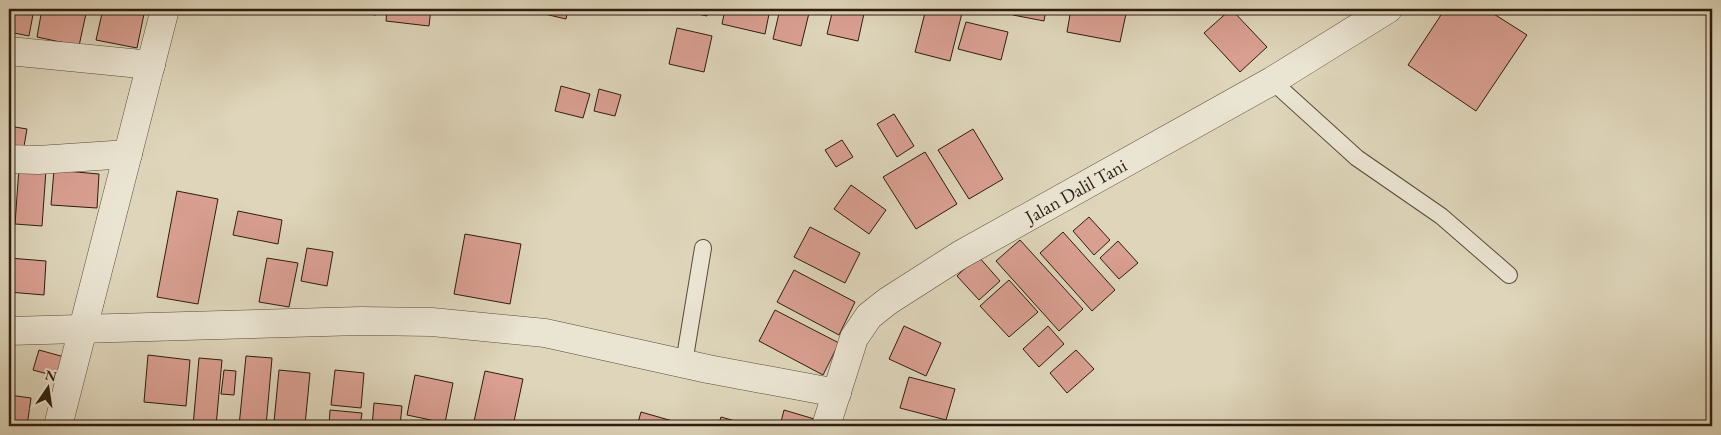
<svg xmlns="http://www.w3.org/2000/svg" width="1721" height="435" font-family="'EB Garamond',serif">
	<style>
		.building { fill: #d99f91; stroke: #2e1c0e }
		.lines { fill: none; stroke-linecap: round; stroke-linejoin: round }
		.lane-casing { stroke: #5a4a39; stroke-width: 18 }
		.street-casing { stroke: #5a4a39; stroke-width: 29 }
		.lane { stroke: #eae4d2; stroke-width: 16 }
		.street { stroke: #eae4d2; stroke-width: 28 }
		.labels { text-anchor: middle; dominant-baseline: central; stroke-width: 4; stroke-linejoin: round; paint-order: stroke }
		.street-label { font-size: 19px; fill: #2e1c0e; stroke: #eae4d2 }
	</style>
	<rect width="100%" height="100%" fill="#ded5ba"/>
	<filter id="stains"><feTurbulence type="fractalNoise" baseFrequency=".004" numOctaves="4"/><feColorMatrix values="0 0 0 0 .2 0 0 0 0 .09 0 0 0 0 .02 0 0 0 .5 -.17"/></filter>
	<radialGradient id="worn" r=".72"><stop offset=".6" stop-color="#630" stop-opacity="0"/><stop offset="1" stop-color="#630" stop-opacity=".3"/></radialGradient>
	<path class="building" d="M9,9h25l-5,27 -20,-4z
		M42,9h45l-8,37 -42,-9z
		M103,9h42l-8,39 -41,-8z
		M361,9h16l-1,6 -15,-2z
		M387,9h44l-2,17 -43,-5z
		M537,9h31l-2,10 -30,-7z
		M680,9h29l-2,7 -27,-6z
		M725,9h45l-5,25 -43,-10z
		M780,9h30l-9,37 -28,-7z
		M833,9h32l-7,32 -31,-7z
		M926,9h37l-13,52 -35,-9z
		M1015,9h31l-2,12 -31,-6z
		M1071,9h56l-7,33 -53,-10z
		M1231,9l36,38 -27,25 -36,-39z
		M1445,9h41l41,26 -51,76 -68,-46z
		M966,22l42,10 -7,28 -43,-11z
		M677,28l35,8 -8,36 -35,-8z
		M561,86l29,8 -7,24 -28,-7z
		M599,89l22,6 -6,21 -21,-5z
		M894,114l20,32 -17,11 -20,-33z
		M9,126l18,3 -5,29 -13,-2z
		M973,129l30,50 -34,20 -31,-49z
		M842,140l11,17 -17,10 -11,-17z
		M925,152l32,52 -41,25 -33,-52z
		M19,168l27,2 -4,56 -27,-2z
		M54,170l45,4 -2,34 -46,-3z
		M851,185l35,25 -17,24 -35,-25z
		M177,191l41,8 -20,105 -41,-7z
		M238,211l44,9 -4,24 -45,-9z
		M1089,217l21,23 -16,15 -21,-24z
		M810,227l50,26 -15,30 -51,-26z
		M1063,232l52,58 -23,21 -52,-58z
		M465,234l56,10 -11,60 -56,-10z
		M1020,240l63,69 -24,22 -63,-70z
		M1118,241l20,22 -19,16 -19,-21z
		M307,248l26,4 -6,34 -26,-5z
		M978,256l22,25 -21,19 -22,-24z
		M9,258l37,3 -2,34 -35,-3z
		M267,258l31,5 -9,44 -30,-5z
		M794,270l61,32 -16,33 -62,-33z
		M1009,280l29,32 -29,25 -29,-31z
		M775,310l64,33 -16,32 -64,-34z
		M904,326l37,17 -15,33 -37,-17z
		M1048,326l16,18 -25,23 -16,-18z
		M39,350l29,8 -6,20 -29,-8z
		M1076,350l18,19 -27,24 -17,-20z
		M148,355l42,5 -4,46 -42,-4z
		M246,356l26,2 -6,68h-27z
		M199,358l23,2 -6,66h-23z
		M224,370l12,1 -2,24 -13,-1z
		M279,370l31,3 -5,52 -31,-3z
		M335,370l29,3 -3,35 -30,-3z
		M485,371l38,8 -10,47h-40z
		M415,375l38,8 -8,40 -38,-8z
		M909,377l46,12 -9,31 -46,-12z
		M9,395l22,3 -4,28h-18z
		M374,403l28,3 -2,20h-28z
		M330,410l32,3 -2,13h-31z
		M784,410l37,11 -2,5h-39z
		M641,412l49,14h-53z
		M721,417l32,9h-35z"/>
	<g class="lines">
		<g class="lane-casing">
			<path id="lane" d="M1272,81l85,77 84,58 68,59
				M684,363l19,-115"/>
		</g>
		<g class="street-casing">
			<g id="street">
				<path d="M9,51l142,14"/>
				<path d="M9,159l29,1 90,-6"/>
				<path d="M9,331l352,-10 71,1 113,11 163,36 129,24"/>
				<path d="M58,426l107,-417"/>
				<path id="s1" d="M826,426l28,-88 15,-22 19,-15 72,-46 312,-174 116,-72"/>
			</g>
		</g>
		<use href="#lane" class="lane"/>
		<use href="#street" class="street"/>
	</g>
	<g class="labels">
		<g class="street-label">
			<text stroke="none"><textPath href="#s1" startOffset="361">Jalan Dalil Tani</textPath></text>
		</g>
	</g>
	<rect width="1721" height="435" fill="none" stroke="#ded5ba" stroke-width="30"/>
	<rect x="10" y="10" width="1701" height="415" fill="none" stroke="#2e1c0e" stroke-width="2.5"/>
	<rect x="15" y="15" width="1691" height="405" fill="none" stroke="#2e1c0e"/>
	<g transform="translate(48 388) rotate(13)" stroke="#eae4d2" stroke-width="4" paint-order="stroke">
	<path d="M0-4L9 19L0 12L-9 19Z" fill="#2e1c0e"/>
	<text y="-8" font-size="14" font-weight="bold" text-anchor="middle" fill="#2e1c0e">N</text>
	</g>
	<rect width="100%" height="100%" filter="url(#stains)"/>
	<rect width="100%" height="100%" fill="url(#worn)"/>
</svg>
